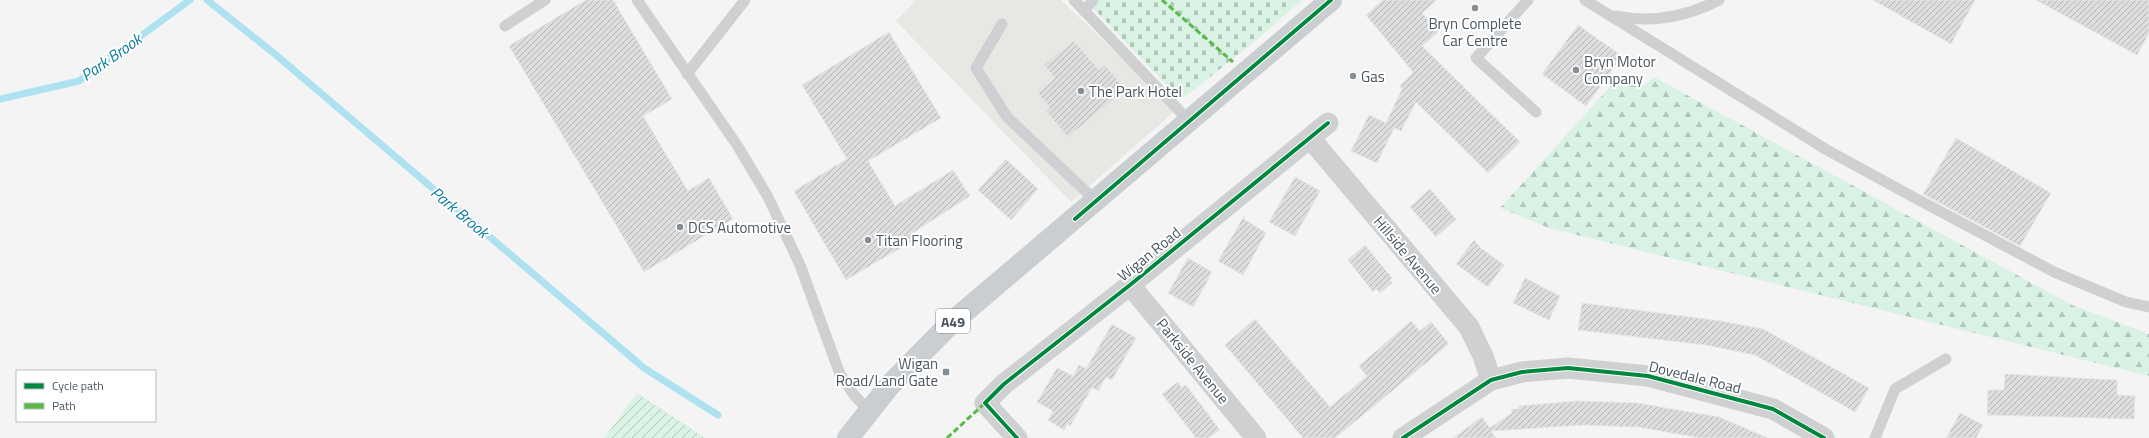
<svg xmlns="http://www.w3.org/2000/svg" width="2149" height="438" font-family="'Titillium Web',sans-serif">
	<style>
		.commercial { fill: #e8e7e3 }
		.forest { fill: url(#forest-firs) }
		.cemetery { fill: url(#cemetery-stones) }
		.garden { fill: url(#garden-furrows) }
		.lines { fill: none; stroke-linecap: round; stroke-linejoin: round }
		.stream { stroke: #aee2f0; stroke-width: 7 }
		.building { fill: url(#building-hatch); stroke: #e5e6e7 }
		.service { stroke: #ced0d2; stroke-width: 11 }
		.minor { stroke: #ced0d2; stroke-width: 21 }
		.primary { stroke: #caced1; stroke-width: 22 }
		.quiet { stroke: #58b947; stroke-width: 3; stroke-dasharray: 6 3; stroke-linecap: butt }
		.cycleway-casing { stroke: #fff; stroke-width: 6 }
		.cycleway { stroke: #00873e; stroke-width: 4 }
		.poi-dot { fill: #868d94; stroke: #fff; stroke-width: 1.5 }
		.labels { text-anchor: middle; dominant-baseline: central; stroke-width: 4; stroke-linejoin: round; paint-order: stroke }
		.shield { fill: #fff; stroke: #808990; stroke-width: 1 }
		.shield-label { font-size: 14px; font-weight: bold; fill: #4a5661 }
		.poi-label { font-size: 15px; fill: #4a5661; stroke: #fff; text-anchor: start }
		.street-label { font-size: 15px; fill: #4a5661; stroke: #fff }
		.water-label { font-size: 16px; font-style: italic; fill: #0c7c9b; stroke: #fff }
	</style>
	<defs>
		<pattern id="forest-firs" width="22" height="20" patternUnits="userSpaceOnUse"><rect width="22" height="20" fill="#d9f2e3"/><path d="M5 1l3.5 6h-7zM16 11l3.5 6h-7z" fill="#b2c7bb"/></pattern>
		<pattern id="cemetery-stones" width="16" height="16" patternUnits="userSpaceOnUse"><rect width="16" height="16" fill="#d9f2e3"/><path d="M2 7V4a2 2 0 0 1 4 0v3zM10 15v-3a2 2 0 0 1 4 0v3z" fill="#b2c7bb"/></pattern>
		<pattern id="garden-furrows" width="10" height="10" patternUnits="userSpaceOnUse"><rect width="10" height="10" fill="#d9f2e3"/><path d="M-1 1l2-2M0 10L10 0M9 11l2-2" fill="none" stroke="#b2c7bb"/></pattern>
		<pattern id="building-hatch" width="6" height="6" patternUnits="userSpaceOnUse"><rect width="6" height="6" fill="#ddddde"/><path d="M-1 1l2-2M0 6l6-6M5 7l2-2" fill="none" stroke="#b5b6b7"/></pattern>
	</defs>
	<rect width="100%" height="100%" fill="#f4f4f4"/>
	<path class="commercial" d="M916,0h145l115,110 -105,92 -175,-181z"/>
	<path class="forest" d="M1619,77l21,11 14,-11 418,228 77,29v42l-600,-148 -49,-20z"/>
	<path class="cemetery" d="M1098,0h204l-43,38 -78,62 -89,-93z"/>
	<path class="garden" d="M637,393l68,45h-101z"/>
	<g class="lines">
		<path class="stream" d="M207,0l69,55 368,313 74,47
			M0,99l79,-18 111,-81"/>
	</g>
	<path class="building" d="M586,0h27l59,99 -29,17 45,75 21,-13 24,41 -89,53 -135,-226z
		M1383,0h54l-15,13 16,19 -16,14 98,96 -32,31 -72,-71 -15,29 -7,-3 -17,35 -26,-12 18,-36 17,8 16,-34 -2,-3 13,-14 -47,-57z
		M1873,0h102l-24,44z
		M2036,0h113v33l-12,22z
		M1578,25l44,31 -36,50 -44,-32z
		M889,32l52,86 -73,43 27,45 58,-36 17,26 -59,38 3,6 -68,40 -52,-89 53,-32 -45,-74z
		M1074,41l25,29 6,-5 20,24 -57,48 -22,-26 4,-3 -12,-15 17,-15 -11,-13z
		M1956,138l95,55 -31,53 -97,-52z
		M1006,159l32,30 -27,31 -33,-30z
		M1295,177l25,14 -25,45 -26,-14z
		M1430,189l26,30 -20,18 -26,-30z
		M1244,216v3l22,14 -23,42 -25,-14z
		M1474,240l7,8 23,17 -16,22 -32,-23z
		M1365,245l27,33 -2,1 2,4 -12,10 -4,-4 -3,3 -25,-32z
		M1188,258l24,14 -19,35 -25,-14z
		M1525,278l35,18 -11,24 -36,-17z
		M1582,303l139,18 42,8 106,59 -14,24 -100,-57 -49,-10 -128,-15z
		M1255,319l75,88 37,-31 -8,-10 52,-45 9,10 11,-9 18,22 -114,94h-32l-78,-93z
		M1112,324l24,14 -24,42 -6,-3 -8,14 -6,-4 -22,39 -2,-3 -4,7 -16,-10 5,-9 -16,-9 20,-34 16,8 6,-11 7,4z
		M2005,374l112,6v15l18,1 -1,23 -147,-4 1,-25h16z
		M1178,382l4,6 4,-3 34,45 -12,8h-12l-34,-44z
		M1576,401l61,2 82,14 49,21h-68l-62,-11 -54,-2 -93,6 5,7h-43l29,-21 8,11 22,-15v-4h7v-3z
		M1960,413l23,12 -7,13h-30z"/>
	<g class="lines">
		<path class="service" d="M637,0l100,145 31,52 32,68 40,109 14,21 15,16
			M1074,0l116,122
			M1528,0l-52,58 60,54
			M1585,0l242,150 88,48 139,74 72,30 23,5
			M1084,11l9,-11
			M1615,16c36,7 71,1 104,-16
			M1002,24l-26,44 31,49 89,84
			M505,26l40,-26
			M687,74l58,-74
			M1875,438l20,-49 51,-30"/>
		<path class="minor" d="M1310,138l159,189 14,29 8,24
			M1130,285l126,153
			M1017,438l-32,-35 19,-19 126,-99 198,-162
			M1403,438l88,-58 31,-8 46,-4 80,8 125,33 51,29"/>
		<path class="primary" d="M848,438l42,-53 60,-61 381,-324"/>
		<path class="quiet" d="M1162,0l71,62
			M947,438l38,-35"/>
		<g class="cycleway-casing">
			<path id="cycleway" d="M1075,219l256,-219
				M1017,438l-32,-35 19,-19 126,-99 198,-162
				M1403,438l88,-58 31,-8 46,-4 80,8 125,33 51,29"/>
		</g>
		<use href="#cycleway" class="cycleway"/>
	</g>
	<g class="poi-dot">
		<circle cx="1475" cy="8" r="4"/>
		<circle cx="1576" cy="70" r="4"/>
		<circle cx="1353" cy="76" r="4"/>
		<circle cx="1081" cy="91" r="4"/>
		<circle cx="680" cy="227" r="4"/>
		<circle cx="868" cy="240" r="4"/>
		<rect x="942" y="368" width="8" height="8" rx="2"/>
	</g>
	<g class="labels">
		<rect class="shield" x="936" y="309" width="34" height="24" rx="3"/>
		<g class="shield-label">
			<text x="953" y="321">A49</text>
		</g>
		<g class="poi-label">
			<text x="1475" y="23" text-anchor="middle">Bryn Complete<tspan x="1475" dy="17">Car Centre</tspan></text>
			<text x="1584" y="61">Bryn Motor<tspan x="1584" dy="17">Company</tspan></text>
			<text x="1361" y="76">Gas</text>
			<text x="1089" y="91">The Park Hotel</text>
			<text x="688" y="227">DCS Automotive</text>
			<text x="876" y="240">Titan Flooring</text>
			<text x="938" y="363" text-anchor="end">Wigan<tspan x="938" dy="17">Road/Land Gate</tspan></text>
		</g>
		<g class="street-label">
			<text transform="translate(1149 254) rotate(-39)">Wigan Road</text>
			<text transform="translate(1408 255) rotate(50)">Hillside Avenue</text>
			<text transform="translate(1193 361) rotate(51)">Parkside Avenue</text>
			<text transform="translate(1695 377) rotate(14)">Dovedale Road</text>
		</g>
		<g class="water-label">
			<text transform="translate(111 57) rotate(-35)">Park Brook</text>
			<text transform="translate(460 212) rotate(40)">Park Brook</text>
		</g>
	</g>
	<rect x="16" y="370" width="140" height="52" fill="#ffffff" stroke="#b7bbc0"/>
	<rect x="24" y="383" width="20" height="6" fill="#00873e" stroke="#b7bbc0"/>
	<text x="52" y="390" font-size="12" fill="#4a5661">Cycle path</text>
	<rect x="24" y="403" width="20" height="6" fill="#58b947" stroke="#b7bbc0"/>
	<text x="52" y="410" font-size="12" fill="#4a5661">Path</text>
</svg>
